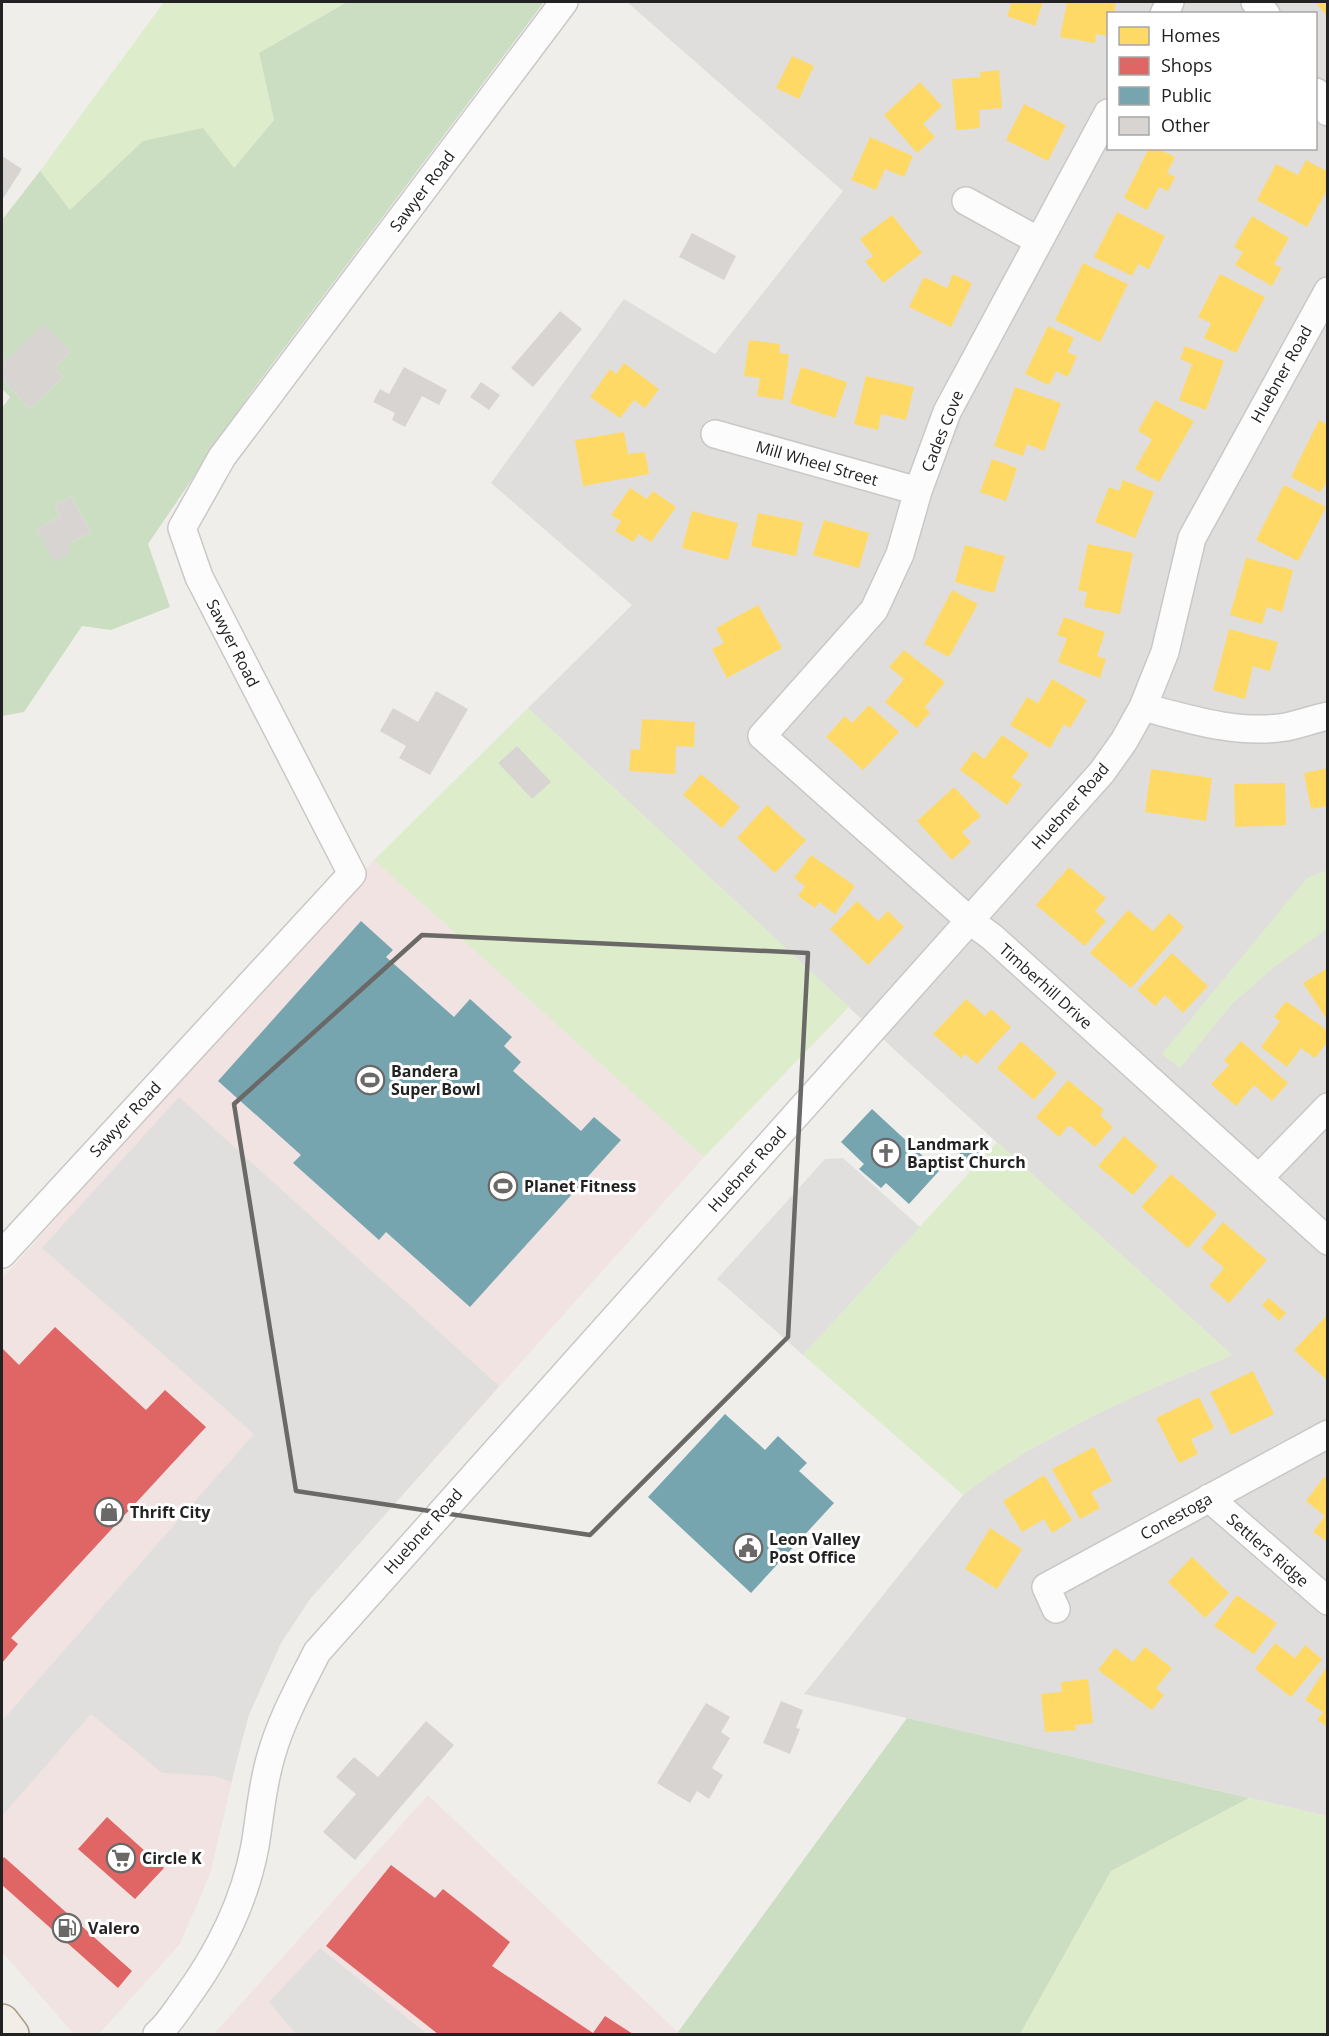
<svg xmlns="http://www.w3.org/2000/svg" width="1329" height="2036" font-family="'Open Sans',sans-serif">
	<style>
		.residential { fill: #dfdedc; fill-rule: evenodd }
		.commercial { fill: #f1e3e1 }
		.grass { fill: #ddeccb; fill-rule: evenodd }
		.forest { fill: #cbdec1; fill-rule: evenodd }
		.parking { fill: #e0dfde }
		.homes { fill: #ffd966 }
		.shops { fill: #e06666 }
		.public { fill: #76a5af }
		.building { fill: #d7d4d2 }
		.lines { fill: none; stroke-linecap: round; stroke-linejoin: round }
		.minor-casing { stroke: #c9c8c7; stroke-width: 30 }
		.major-casing { stroke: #a79c86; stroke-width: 36 }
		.minor { stroke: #fdfcfc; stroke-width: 27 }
		.major { stroke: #f3ede7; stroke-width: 33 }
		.marked { fill: none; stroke: #6a6968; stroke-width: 4.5; stroke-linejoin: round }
		.labels { text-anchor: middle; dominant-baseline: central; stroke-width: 6; stroke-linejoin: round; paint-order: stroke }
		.street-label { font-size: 16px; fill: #222; stroke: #fff }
		.poi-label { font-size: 16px; font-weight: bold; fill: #222; stroke: #fff; text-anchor: start }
	</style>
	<rect width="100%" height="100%" fill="#f0eeeb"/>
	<path class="residential" d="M627,2h700v1814l-523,-122 159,-199 42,-32 108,-58 119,-50 -334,-302 -370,-345 104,-103 -141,-122 133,-184 91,55 128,-163zM1108,14h208v134h-208z"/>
	<path class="commercial" d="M374,860l330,297 -394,442 -29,44 -33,72 -38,159 -30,70 -81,90h-25l-72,-82v-673z
		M428,1795l252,239h-466z"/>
	<path class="grass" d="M164,2h183l-88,51 15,67 -41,49 -90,-28 -73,70 -30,-40z
		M528,708l321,299 -145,150 -330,-297zM517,746l33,36 -18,17 -34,-36z
		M1327,870v59l-54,39 -41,36 -52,64 -18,-14 145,-176z
		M997,1142l235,213c-95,40 -187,77 -269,140l-160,-140z
		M1249,1798l78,18v218h-307l91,-163z"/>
	<path class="forest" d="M347,2h197l-292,389 -104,153 22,63 -59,23 -29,-4 -58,86 -22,4v-308l8,-11 -8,-8v-10l28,30 33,-32 -9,-9 16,-16 -26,-27 -42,39v-144l38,-49 30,39 73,-69 60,-13 31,40 40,-48 -15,-67zM71,497l20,35 -23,13 -14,16 -17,-32 23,-13 -5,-10z
		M907,1718l342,80 -138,73 -91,163h-340l-2,-2z"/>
	<path class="parking" d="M179,1097l320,289 -189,213 -29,44 -32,72 -18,67 -16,-6 -53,-3 -71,-59 -89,102v-95l252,-287 -212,-186z
		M843,1158l77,69 -117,128 -86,-76 108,-120z
		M320,1948l107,86h-131l-27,-32z"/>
	<path class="homes" d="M1004,2h39l-8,24 -28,-10 4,-12z
		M1067,2h49l-2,12h-6v22l-12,-2 -1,9 -35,-6z
		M1315,2h13v15z
		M792,56l22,10 -15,33 -23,-11z
		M999,70l3,38 -23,2 1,18 -24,2 -4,-51 29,-2 -1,-5z
		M920,82l22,24 -19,18 12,13 -18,16 -33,-38z
		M1024,104l42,21 -18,36 -42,-21z
		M870,137l43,19 -9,21 -19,-8 -9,21 -25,-10z
		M1149,148h8l18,9 -8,16 8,4 -7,14 -9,-4 -12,23 -23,-12z
		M1306,160l22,12v16l-21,39 -50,-27 19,-36 22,11z
		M1117,212l48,24 -16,33 -11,-5 -6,12 -38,-19z
		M892,215l30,38 -39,30 -18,-22 8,-5 -13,-17z
		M1252,216l37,22 -15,26 8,4 -10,18 -37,-21 8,-13 -9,-5z
		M1083,263l45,21 -28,58 -45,-22z
		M953,274l19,9 -21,44 -42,-20 15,-30 23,11z
		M1220,274l45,23 -29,56 -32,-15 7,-15 -13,-6z
		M1048,326l26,12 -7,14 10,4 -9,21 -12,-6 -7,14 -24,-11z
		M749,340l31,4 -1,9 10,1 -6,46 -26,-4 3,-18 -16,-2z
		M1185,346l39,15 -18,49 -27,-10 13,-36 -12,-5z
		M624,363l35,26 -14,19 -11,-8 -14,18 -30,-21 20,-28 6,5z
		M801,367l46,15 -12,36 -45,-15z
		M866,376l48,11 -8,33 -25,-6 -3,16 -24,-6z
		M1015,387l46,16 -17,48 -17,-7 -4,12 -29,-10z
		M1155,400l39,21 -35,61 -24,-13 17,-30 -14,-8z
		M1319,420l9,5v56l-8,11 -29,-15z
		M624,432l4,22 17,-2 4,22 -66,12 -8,-46z
		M992,459l25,9 -11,33 -26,-9z
		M1123,480l31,12 -19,46 -40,-16 14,-35 10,4z
		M1284,485l42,22 -28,54 -42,-21z
		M630,488l17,11 6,-8 23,16 -25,35 -12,-8 -6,8 -18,-11 6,-10 -10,-6z
		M692,511l46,12 -10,37 -46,-12z
		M758,513l45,9 -7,34 -45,-10z
		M824,520l45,13 -10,35 -46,-13z
		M1088,544l45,9 -13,61 -36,-7 3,-15 -9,-2z
		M965,545l40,11 -11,37 -39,-11z
		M1246,558l47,12 -11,42 -15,-5 -5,17 -32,-9z
		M952,590l26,14 -29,53 -25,-13z
		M758,605l24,43 -55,30 -15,-29 12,-6 -8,-15z
		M1064,617l41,15 -8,24 9,3 -6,19 -42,-16 9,-24 -10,-3z
		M1229,629l49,13 -8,29 -17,-5 -8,33 -32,-9z
		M904,650l41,32 -20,25 5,5 -13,16 -32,-26 19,-23 -15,-12z
		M1052,679l35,21 -17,28 -6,-4 -14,24 -40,-23 17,-28 11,6z
		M869,705l30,27 -36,38 -37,-33 19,-21 7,7z
		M642,719l53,3 -1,25 -18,-1 -1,28 -46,-3 2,-22 9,1z
		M1002,735l27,19 -17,23 10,7 -15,21 -47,-35 14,-19 10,8z
		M1328,768v38l-17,3 -7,-36z
		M1151,769l61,9 -6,43 -61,-9z
		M701,774l39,33 -18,21 -39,-33z
		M1285,783l1,42 -51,2 -1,-43z
		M954,787l27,29 -19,16 9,10 -19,18 -35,-39z
		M767,805l39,35 -31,33 -38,-35z
		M811,855l44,31 -20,28 -16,-12 -4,6 -17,-12 7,-10 -11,-8z
		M1069,867l37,31 -11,13 11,10 -21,25 -49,-41z
		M857,901l21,20 10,-10 16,16 -36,38 -38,-36z
		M1128,910l25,21 16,-18 15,14 -53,61 -41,-35z
		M1172,953l36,33 -25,27 -18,-18 -10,11 -18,-16z
		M1328,968v53l-25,-38z
		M966,999l19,17 6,-7 20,18 -34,37 -12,-10 -4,4 -28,-24z
		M1286,1001l42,30v10l-13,17 -14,-10 -14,19 -26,-20 19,-26 -6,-4z
		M1021,1041l36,32 -23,27 -37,-32z
		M1241,1041l47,42 -16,18 -18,-16 -18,21 -25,-22 18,-19 -5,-5z
		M1068,1080l36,30 -4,5 13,12 -18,20 -26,-22 -10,12 -23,-20z
		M1124,1136l34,30 -25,29 -35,-29z
		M1171,1174l46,40 -29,34 -47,-41z
		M1223,1222l44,38 -38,43 -20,-17 15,-18 -23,-20z
		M1269,1298l17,15 -7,8 -17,-16z
		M1328,1314v67l-34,-31z
		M1253,1371l21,43 -43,21 -21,-43z
		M1199,1397l15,31 -23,11 7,15 -19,9 -23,-45z
		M1094,1447l18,34 -21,11 9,16 -20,11 -28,-50z
		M1044,1475l28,45 -20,13 -8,-14 -22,13 -19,-31z
		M1324,1477l4,2v63l-15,-10 12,-16 -19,-15z
		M990,1528l32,21 -25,40 -32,-20z
		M1192,1557l37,36 -24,25 -37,-36z
		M1237,1595l40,28 -23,31 -40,-28z
		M1275,1643l20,15 10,-13 17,14 -31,38 -36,-28z
		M1145,1647l27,21 -16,20 8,7 -12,15 -54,-40 17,-22 18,14z
		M1326,1668l2,2v57l-11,-7 6,-8 -18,-12z
		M1088,1679l5,44 -18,2 1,5 -31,2 -4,-38 21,-2 -1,-10z"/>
	<path class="shops" d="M55,1327l91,83 19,-20 41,37 -195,211 7,6 -16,19v-315l17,17z
		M107,1817l57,51 -29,31 -57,-50z
		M4,1857l128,114 -14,17 -116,-103v-25z
		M391,1865l44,33 8,-9 67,53 -18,24 101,67 12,-17 28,18h-195l-112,-88z"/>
	<path class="public" d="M361,921l32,29 -7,7 68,60 16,-18 42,38 -8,9 17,16 -8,9 68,60 13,-14 27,23 -151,167 -84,-75 -7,8 -86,-77 8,-8 -83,-74z
		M872,1109l67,62 -30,33 -23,-21 -5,5 -22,-19 5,-5 -23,-22z
		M967,1138l16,14 -11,13 -16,-15z
		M725,1414l40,36 13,-14 29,27 -8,8 35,32 -83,90 -103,-96z"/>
	<path class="building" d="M2,156l20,13 -20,31z
		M692,233l44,23 -12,24 -45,-23z
		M560,311l22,18 -49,58 -22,-19z
		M44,324l26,28 -16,16 9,9 -33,32 -28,-30v-15z
		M404,367l43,23 -8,15 -17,-9 -17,31 -13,-7 3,-7 -22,-11 7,-13 9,5z
		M481,382l19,13 -11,15 -19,-13z
		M71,497l20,35 -23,13 4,7 -18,10 -17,-33 23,-13 -5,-10z
		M436,691l32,18 -38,66 -31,-17 7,-12 -26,-15 13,-23 25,14z
		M517,746l34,36 -19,17 -34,-36z
		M781,1701l22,9 -7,18 4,1 -10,25 -27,-11z
		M706,1703l24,14 -9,15 9,6 -18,30 11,7 -14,24 -12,-8 -7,12 -33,-20z
		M426,1721l28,24 -99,115 -32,-28 33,-38 -20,-17 18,-20 24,20z"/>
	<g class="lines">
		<g class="minor-casing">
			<path id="minor" d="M1255,2l11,12
				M1164,14l6,-12
				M1316,92l12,20
				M1108,113l-161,299 -29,79 -18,63 -26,56 -112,126 207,184 23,17 336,304
				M966,201l71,39
				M715,434l203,57
				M1143,707c46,12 95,28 143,20 14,-3 28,-8 42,-11
				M1259,1178l69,-71
				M2,1254l350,-380 -153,-297 -17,-49 40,-71 342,-455
				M1209,1498l119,103
				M1056,1609l-10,-22 282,-153
				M157,2034c10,-8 18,-21 26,-32 35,-47 61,-97 72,-156 5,-30 7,-60 16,-90 10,-36 29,-70 46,-104l785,-880 22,-31 19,-34 22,-55 27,-114 136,-247"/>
		</g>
		<g class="major-casing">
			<path id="major" d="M2,2021l10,13"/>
		</g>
		<use href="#minor" class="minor"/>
		<use href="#major" class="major"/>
	</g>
	<path class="marked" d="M422,935l386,18 -20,384 -198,198 -294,-44 -62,-387z"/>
	<defs>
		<g id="stadium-ring" transform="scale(1.5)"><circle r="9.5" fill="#fff" stroke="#6a6968" stroke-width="1.5"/><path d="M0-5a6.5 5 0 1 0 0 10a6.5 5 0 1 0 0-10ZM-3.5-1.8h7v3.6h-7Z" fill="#6a6968"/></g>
		<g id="church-ring" transform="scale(1.5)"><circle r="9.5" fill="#fff" stroke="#6a6968" stroke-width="1.5"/><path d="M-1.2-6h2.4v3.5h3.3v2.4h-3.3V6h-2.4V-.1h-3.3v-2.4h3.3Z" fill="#6a6968"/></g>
		<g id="shop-ring" transform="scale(1.5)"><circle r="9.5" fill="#fff" stroke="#6a6968" stroke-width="1.5"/><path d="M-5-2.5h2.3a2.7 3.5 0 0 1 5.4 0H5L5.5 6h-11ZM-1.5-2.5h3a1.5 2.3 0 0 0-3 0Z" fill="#6a6968"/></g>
		<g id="civic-ring" transform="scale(1.5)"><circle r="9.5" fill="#fff" stroke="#6a6968" stroke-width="1.5"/><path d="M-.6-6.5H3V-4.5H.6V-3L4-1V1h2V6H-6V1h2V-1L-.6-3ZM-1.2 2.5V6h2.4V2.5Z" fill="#6a6968"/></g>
		<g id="supermarket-ring" transform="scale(1.5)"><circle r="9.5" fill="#fff" stroke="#6a6968" stroke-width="1.5"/><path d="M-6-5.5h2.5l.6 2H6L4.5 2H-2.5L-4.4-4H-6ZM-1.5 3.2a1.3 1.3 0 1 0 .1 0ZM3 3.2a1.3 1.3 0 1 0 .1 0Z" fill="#6a6968"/></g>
		<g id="fuel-ring" transform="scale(1.5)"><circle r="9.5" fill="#fff" stroke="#6a6968" stroke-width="1.5"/><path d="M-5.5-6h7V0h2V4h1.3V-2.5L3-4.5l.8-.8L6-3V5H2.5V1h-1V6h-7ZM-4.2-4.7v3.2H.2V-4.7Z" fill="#6a6968"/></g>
	</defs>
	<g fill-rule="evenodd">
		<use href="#stadium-ring" x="370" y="1080"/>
		<use href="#church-ring" x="886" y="1153"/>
		<use href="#stadium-ring" x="503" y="1186"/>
		<use href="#shop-ring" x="109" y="1512"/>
		<use href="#civic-ring" x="748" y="1548"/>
		<use href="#supermarket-ring" x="121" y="1858"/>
		<use href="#fuel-ring" x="67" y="1928"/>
	</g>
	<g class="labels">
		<g class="street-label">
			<text transform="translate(422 191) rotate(-53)">Sawyer Road</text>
			<text transform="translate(1281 374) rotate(-61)">Huebner Road</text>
			<text transform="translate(942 431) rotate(-68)">Cades Cove</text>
			<text transform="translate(817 463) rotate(16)">Mill Wheel Street</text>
			<text transform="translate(233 643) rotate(63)">Sawyer Road</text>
			<text transform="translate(1070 806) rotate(-49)">Huebner Road</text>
			<text transform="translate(1046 986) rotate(42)">Timberhill Drive</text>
			<text transform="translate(125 1119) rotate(-47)">Sawyer Road</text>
			<text transform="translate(747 1169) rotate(-48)">Huebner Road</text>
			<text transform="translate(1176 1516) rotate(-29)">Conestoga</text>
			<text transform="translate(423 1531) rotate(-48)">Huebner Road</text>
			<text transform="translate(1268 1550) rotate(41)">Settlers Ridge</text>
		</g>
		<g class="poi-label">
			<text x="391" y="1071">Bandera<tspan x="391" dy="18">Super Bowl</tspan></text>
			<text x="907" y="1144">Landmark<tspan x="907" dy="18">Baptist Church</tspan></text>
			<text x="524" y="1186">Planet Fitness</text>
			<text x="130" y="1512">Thrift City</text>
			<text x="769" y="1539">Leon Valley<tspan x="769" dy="18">Post Office</tspan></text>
			<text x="142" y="1858">Circle K</text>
			<text x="88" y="1928">Valero</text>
		</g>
	</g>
	<rect width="1329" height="2036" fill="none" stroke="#222222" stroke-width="6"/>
	<rect x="1107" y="12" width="210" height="138" fill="#ffffff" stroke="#a7a7a7" stroke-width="1.5"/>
	<rect x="1119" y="27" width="30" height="18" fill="#ffd966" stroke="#a7a7a7" stroke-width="1.5"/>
	<text x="1161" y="42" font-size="18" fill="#222222">Homes</text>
	<rect x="1119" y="57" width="30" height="18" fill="#e06666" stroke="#a7a7a7" stroke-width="1.5"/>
	<text x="1161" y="72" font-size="18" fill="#222222">Shops</text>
	<rect x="1119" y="87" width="30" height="18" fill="#76a5af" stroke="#a7a7a7" stroke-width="1.5"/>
	<text x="1161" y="102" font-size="18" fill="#222222">Public</text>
	<rect x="1119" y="117" width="30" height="18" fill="#d7d4d2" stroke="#a7a7a7" stroke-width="1.5"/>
	<text x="1161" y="132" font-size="18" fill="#222222">Other</text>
</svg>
